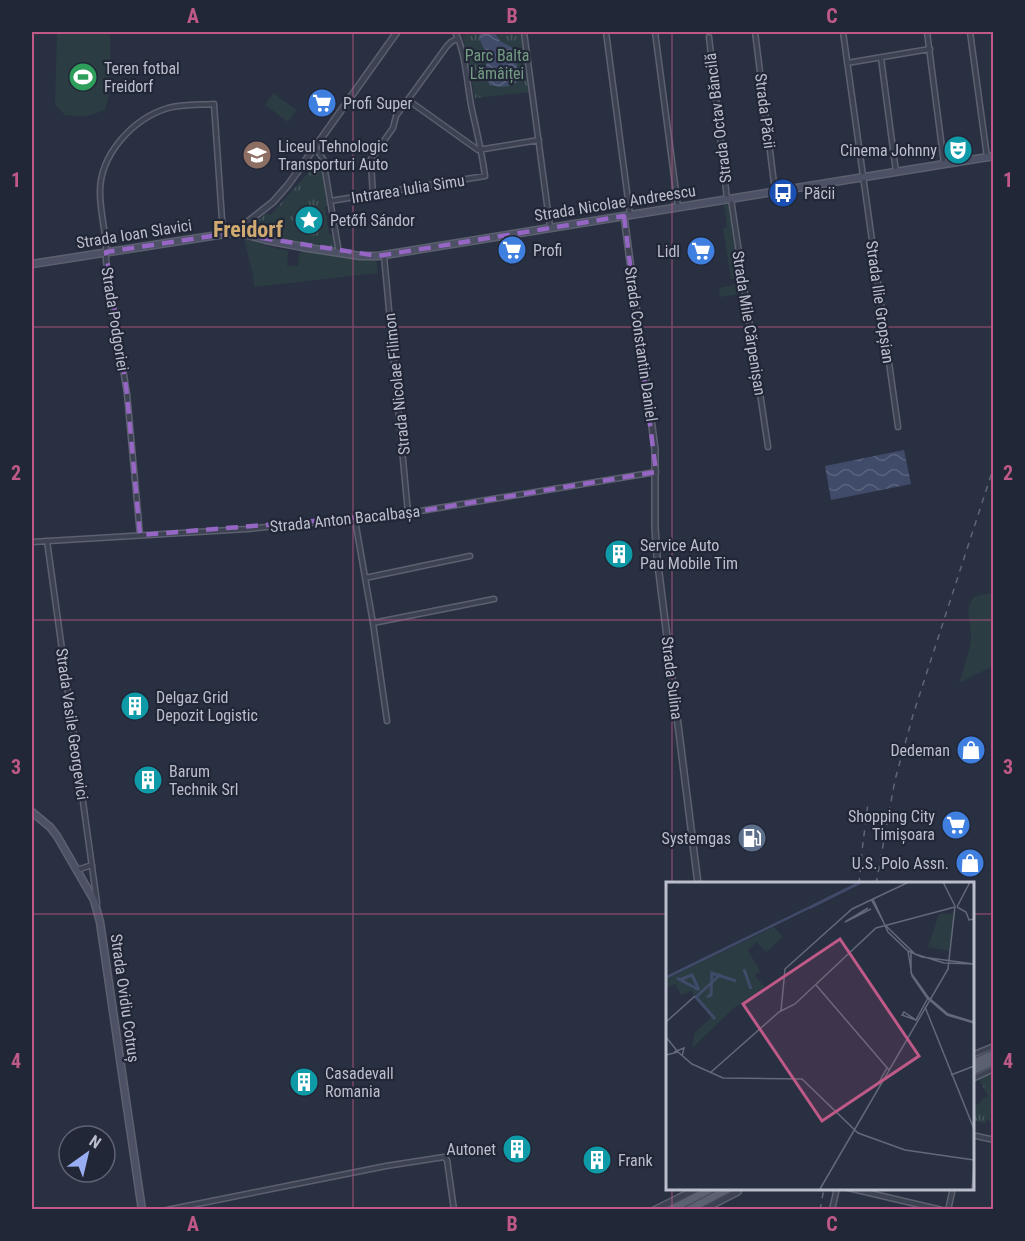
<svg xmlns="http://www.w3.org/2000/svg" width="1025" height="1241" font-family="'Roboto Condensed',sans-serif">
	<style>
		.green { fill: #2b3c43 }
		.park { fill: url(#park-tufts) }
		.water { fill: url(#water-waves) }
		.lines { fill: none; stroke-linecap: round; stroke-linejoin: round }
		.minor-casing { stroke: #5c606f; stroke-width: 7 }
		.tertiary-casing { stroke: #5c606f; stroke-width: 8 }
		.secondary-casing { stroke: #5c606f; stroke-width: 9 }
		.primary-casing { stroke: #474b5b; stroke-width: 10 }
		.minor { stroke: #3d4252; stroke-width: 4 }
		.tertiary { stroke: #3d4252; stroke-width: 5 }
		.secondary { stroke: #4c5165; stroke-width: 6 }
		.primary { stroke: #5c6172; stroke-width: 7 }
		.rail { stroke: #606678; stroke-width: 1.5; stroke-dasharray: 6 6; stroke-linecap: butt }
		.marked { fill: none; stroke: #9566c4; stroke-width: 4.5; stroke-dasharray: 12 8; stroke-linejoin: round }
		.grid { fill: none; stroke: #bf5a88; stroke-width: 1.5; stroke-opacity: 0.55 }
		.labels { text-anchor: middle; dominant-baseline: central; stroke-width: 4.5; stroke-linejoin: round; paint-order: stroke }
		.park-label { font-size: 16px; fill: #739b83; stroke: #222737 }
		.poi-label { font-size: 16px; fill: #bbbecc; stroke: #222737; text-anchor: start }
		.street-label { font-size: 16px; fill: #bbbecc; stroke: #222737 }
		.district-label { font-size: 22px; font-weight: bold; fill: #d0aa71; stroke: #222737 }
		.inset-river { fill: none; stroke: #404b6a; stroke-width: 3 }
		.inset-road { fill: none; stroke: #636979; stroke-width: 1.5 }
		.view { fill: #bf5a88; fill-opacity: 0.15; stroke: #bf5a88; stroke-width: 3 }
		.inset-edge { fill: none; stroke: #bbbecc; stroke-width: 3 }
		.neatline { fill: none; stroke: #bf5a88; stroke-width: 2 }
		.grid-label { font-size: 20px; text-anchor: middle; font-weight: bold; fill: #bf5a88 }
	</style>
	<defs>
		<pattern id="park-tufts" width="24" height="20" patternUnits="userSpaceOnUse" patternTransform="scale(1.5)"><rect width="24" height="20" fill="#2b3c43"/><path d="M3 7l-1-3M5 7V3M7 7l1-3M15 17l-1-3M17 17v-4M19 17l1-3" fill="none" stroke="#48565d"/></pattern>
		<pattern id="water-waves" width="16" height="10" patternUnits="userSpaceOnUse" patternTransform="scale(1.5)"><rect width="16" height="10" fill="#404b6a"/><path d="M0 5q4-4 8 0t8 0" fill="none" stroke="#5a637e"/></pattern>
	</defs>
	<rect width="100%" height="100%" fill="#293042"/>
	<path class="green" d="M57,32h53v51l-1,12 -4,14c-12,8 -27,8 -40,6l-10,-10z
		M273,93l24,17 -9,12 -23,-17z
		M729,204l11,74 -9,1 -8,-51 4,-1 -3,-22z
		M244,238l23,8 21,5 -1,15h11l1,-13 5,-3c23,4 48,11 72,9l2,14 -124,14 -1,-11z
		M738,284l1,10 -19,3 -1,-9z
		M993,593v73l-34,17c4,-14 13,-36 12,-50 -1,-12 -6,-22 1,-33 3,-6 15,-6 21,-7z"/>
	<path class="park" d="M467,32h55l8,60 -55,6 -12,-62z
		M318,162h3l7,44 -3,1 4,28h4l1,13 -42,-6 -39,-10 -1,-4 3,-5 11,-10 4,2 3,-3z
		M993,1069v53l-7,-2 -1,4 -9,-3 -3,6v-20l9,-5 -1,-2 7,-4 -10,-19z"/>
	<path class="water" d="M482,32h12l6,9 13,7c4,11 4,21 6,32 -9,10 -35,10 -35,-7 0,-5 4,-10 4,-15 -1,-7 -8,-13 -9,-23z
		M904,450l7,34 -80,16 -6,-34z"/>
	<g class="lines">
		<g class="minor-casing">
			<path id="minor" d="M524,32l26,195
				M606,32l24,183
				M655,32l23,175
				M755,32l20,159
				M843,32l55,395
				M927,32l17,132
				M970,32l17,125
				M709,37l18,162
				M881,58l15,114
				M847,63l83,-14
				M408,100l70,50 61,-10
				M315,147l8,12 16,94
				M373,195l-2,-31v-5l22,-31 3,-12 51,-70 4,-4 7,-4
				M731,199l37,248
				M330,201l155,-25c-3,-23 -8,-44 -13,-66 -5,-23 -6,-58 -17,-78
				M384,256l24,257
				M355,520l18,103 14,98
				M140,535l-13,-141 -21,-133c0,-6 0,-12 0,-19 -2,-16 -6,-33 -6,-50 0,-37 32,-73 68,-84 14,-4 31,-3 46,-4l9,130
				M47,541l50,362
				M32,542l215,-13 155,-15 254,-42
				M365,578l105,-22
				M373,623l121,-24
				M77,870l15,-5
				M972,1055l22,-9
				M972,1079l22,-10
				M972,1135l22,5
				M848,1188l94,22
				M167,1210l219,-44 58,-9 3,3 7,50
				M832,1210l5,-22
				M948,1210l5,-22"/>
		</g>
		<g class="tertiary-casing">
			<path id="tertiary" d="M624,216l31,233v78l2,30 41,327
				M241,234l4,-10 28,-22 15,-17 109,-153
				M654,1210l44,-22
				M703,1210l35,-18 -1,-4"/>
		</g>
		<g class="secondary-casing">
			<path id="secondary" d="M32,264l199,-31 17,2 18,5 42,8 52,8h18l616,-100
				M32,812l18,15 7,9 37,64 6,22 42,288"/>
		</g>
		<g class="primary-casing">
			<path id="primary" d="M972,1064l22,-10
				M972,1071l22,-10
				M670,1210l43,-22
				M688,1210l42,-22"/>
		</g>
		<use href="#minor" class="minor"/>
		<use href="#tertiary" class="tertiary"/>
		<use href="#secondary" class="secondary"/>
		<use href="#primary" class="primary"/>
		<path class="rail" d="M859,884l3,-33 6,-48
			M876,884l19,-104 18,-65 81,-249
			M820,1210l4,-22"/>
	</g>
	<path class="marked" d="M624,216l32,256 -254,42 -262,21 -13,-141 -21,-142 125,-19 147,23z"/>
	<path class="grid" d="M353,32v1178M672,32v852M32,327h962M32,620h962M32,914h636M972,914h22M672,1188v22"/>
	<defs>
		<g id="stadium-disc" transform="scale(1.5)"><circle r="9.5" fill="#2e9e5b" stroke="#222737"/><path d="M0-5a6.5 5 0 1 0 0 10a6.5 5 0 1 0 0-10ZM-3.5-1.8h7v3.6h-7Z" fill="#fff"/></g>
		<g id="supermarket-disc" transform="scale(1.5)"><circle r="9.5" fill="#3f7fe0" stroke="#222737"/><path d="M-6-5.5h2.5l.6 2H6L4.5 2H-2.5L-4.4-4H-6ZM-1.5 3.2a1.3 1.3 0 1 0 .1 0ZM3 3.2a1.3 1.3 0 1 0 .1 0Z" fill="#fff"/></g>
		<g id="theatre-disc" transform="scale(1.5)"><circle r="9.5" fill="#0f9aa8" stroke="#222737"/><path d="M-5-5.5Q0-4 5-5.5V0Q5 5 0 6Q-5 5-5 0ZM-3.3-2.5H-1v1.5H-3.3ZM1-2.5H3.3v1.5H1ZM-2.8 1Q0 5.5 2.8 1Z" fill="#fff"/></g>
		<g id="school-disc" transform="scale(1.5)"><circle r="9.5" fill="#8d6e63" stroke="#222737"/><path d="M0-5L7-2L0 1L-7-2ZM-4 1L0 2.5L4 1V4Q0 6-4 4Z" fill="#fff"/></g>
		<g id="bus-disc" transform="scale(1.5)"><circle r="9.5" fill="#1a4fb4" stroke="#222737"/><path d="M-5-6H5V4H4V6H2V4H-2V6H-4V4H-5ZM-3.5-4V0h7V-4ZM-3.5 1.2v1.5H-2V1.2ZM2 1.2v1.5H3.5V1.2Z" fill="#fff"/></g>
		<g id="sight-disc" transform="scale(1.5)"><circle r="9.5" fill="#0f9aa8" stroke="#222737"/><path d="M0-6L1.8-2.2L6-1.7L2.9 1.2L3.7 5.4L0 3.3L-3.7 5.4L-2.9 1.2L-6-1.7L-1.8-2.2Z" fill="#fff"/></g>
		<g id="building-disc" transform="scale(1.5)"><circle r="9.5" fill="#0f9aa8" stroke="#222737"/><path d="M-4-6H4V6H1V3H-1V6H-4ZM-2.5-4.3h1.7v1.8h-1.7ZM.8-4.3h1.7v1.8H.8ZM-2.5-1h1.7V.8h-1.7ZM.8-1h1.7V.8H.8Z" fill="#fff"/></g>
		<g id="shop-disc" transform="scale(1.5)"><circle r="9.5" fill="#3f7fe0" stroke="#222737"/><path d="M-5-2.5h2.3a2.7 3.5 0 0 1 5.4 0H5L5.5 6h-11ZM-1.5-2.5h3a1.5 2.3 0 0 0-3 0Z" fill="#fff"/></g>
		<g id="fuel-disc" transform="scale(1.5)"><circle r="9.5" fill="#5c6f8a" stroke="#222737"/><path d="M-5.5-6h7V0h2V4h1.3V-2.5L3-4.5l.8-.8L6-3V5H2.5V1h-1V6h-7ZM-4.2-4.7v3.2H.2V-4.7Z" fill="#fff"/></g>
	</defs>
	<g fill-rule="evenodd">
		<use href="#stadium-disc" x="83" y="77"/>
		<use href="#supermarket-disc" x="322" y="103"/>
		<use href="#theatre-disc" x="958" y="150"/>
		<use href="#school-disc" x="257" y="155"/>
		<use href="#bus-disc" x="783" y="193"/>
		<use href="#sight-disc" x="309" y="220"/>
		<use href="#supermarket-disc" x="512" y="250"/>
		<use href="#supermarket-disc" x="701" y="251"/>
		<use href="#building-disc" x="619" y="554"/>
		<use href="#building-disc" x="135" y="706"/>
		<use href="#shop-disc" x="971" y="750"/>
		<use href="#building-disc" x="148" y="780"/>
		<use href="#supermarket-disc" x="956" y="825"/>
		<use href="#fuel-disc" x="752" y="838"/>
		<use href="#shop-disc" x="970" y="863"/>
		<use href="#building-disc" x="304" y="1082"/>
		<use href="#building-disc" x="517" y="1149"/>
		<use href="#building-disc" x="597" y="1160"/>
	</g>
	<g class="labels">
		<g class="park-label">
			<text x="497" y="55">Parc Balta<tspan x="497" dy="18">Lămâiței</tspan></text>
		</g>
		<g class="poi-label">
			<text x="104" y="68">Teren fotbal<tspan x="104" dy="18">Freidorf</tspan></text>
			<text x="343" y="103">Profi Super</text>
			<text x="278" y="146">Liceul Tehnologic<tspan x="278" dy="18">Transporturi Auto</tspan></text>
			<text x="937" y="150" text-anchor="end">Cinema Johnny</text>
			<text x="804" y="193">Păcii</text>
			<text x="330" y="220">Petőfi Sándor</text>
			<text x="533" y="250">Profi</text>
			<text x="680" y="251" text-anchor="end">Lidl</text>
			<text x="640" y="545">Service Auto<tspan x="640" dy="18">Pau Mobile Tim</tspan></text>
			<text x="156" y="697">Delgaz Grid<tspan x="156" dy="18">Depozit Logistic</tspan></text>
			<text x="950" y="750" text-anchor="end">Dedeman</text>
			<text x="169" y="771">Barum<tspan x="169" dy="18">Technik Srl</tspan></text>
			<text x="935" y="816" text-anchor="end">Shopping City<tspan x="935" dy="18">Timișoara</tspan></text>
			<text x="731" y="838" text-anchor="end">Systemgas</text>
			<text x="949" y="863" text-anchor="end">U.S. Polo Assn.</text>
			<text x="325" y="1073">Casadevall<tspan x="325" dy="18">Romania</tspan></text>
			<text x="496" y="1149" text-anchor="end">Autonet</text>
			<text x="618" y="1160">Frank</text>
		</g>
		<g class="street-label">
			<text transform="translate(765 111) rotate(83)">Strada Păcii</text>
			<text transform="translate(718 118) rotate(-97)">Strada Octav Băncilă</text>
			<text transform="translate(408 189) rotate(-9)">Intrarea Iulia Simu</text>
			<text transform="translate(615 203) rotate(-9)">Strada Nicolae Andreescu</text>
			<text transform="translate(134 234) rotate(-9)">Strada Ioan Slavici</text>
			<text transform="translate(880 302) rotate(82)">Strada Ilie Gropșian</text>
			<text transform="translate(115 319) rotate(81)">Strada Podgoriei</text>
			<text transform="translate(749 323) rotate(81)">Strada Mile Cărpenișan</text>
			<text transform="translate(641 344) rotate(82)">Strada Constantin Daniel</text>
			<text transform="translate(397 384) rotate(-96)">Strada Nicolae Filimon</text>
			<text transform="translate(345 519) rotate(-6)">Strada Anton Bacalbașa</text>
			<text transform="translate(672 678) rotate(83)">Strada Sulina</text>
			<text transform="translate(72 724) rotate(82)">Strada Vasile Georgevici</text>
			<text transform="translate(125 998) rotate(82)">Strada Ovidiu Cotruș</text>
		</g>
		<g class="district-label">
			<text x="248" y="229">Freidorf</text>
		</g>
	</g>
	<g transform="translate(666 882)">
		<rect width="308" height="308" fill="#293042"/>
		<path d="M108,45l9,10 -17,15 -9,-10 -9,8 12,21 -5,5 10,11 -31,21 -42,40 3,-16 17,-15 -21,-26 -10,4 -6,-11 -9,4v-9z" fill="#2b3c43"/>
		<path d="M71,98l6,14 7,1 -16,13 -5,-18 2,-7z" fill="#2b3c43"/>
		<path d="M289,31l-6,38 -21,-4 11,-33z" fill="#2b3c43"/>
		<path d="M193,0h5l-198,97v-3z" fill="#404b6a"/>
		<path class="inset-river" d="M143,26l52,-26M78,87l7,20M11,96l22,12M13,98l13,-5 7,15M41,115l4,-2 1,-22 24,8M49,137l-19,-22 25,-23"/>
		<path class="inset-road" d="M243,0l-36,17 15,33 20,19 14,6 52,7M277,0l12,24M205,17l14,26M291,25l9,5 3,8 5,-1M291,25l13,-25M202,26l-23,14 26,-13M219,43l30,29 29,9 30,1M242,69l4,25 15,22 20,17 27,8M245,69v22l17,24 20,17 26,8M150,103l73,85M262,116l-12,22 -12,-8 -2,3 14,5 12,-22M259,125l49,122M115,129l4,-42 67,-60 40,-19M0,140l29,-26M0,155l12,15M8,170l10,-4 -2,8M0,173l12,-3 14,12 31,14 79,1 56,54 47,17 69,10M44,191l69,-61 16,-8 81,-76 79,-21M285,193l23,-9M212,202l9,-16M154,307l128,-220 7,-63M306,307l2,-24"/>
		<path class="view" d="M174,57l79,117 -97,65 -79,-117z"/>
		<rect width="308" height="308" class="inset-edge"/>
	</g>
	<rect width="1025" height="1241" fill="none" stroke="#222737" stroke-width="66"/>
	<g transform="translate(87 1154) rotate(34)"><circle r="28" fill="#222737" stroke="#5f6373" stroke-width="1.5"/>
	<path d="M0-4.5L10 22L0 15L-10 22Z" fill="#99adf2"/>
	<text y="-9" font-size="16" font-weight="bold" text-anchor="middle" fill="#bbbecc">N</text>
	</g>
	<rect x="33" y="33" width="959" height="1175" class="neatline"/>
	<g class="grid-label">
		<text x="193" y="23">A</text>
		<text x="512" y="23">B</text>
		<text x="832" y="23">C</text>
		<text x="16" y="187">1</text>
		<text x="1008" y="187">1</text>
		<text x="16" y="480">2</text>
		<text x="1008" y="480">2</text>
		<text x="16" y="774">3</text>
		<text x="1008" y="774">3</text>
		<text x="16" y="1068">4</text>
		<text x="1008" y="1068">4</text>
		<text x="193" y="1231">A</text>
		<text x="512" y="1231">B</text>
		<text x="832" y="1231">C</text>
	</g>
</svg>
